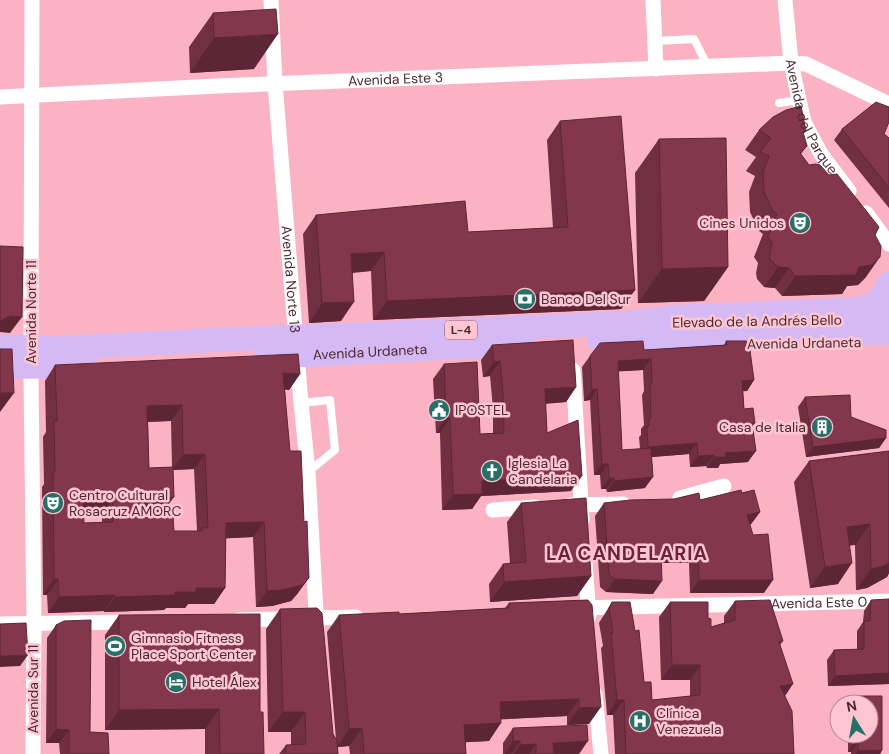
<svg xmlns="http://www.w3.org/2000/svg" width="889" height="754" font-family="'DM Sans',sans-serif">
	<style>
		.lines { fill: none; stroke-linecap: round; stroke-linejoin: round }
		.service { stroke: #fff; stroke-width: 8 }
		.minor { stroke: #fff; stroke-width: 15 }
		.primary { stroke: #d4b9f4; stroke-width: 24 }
		.wall { fill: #712f42; fill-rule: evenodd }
		.shaded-wall { fill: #5c2636 }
		.building { fill: #83374d; stroke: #5c2636; fill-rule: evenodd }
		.labels { text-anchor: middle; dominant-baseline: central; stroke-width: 5; stroke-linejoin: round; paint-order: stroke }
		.shield { fill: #fdc6d2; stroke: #825963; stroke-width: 1 }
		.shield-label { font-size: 12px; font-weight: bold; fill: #4d2a33 }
		.street-label { font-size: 14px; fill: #4d2a33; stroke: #fdc6d2 }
		.poi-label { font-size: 14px; fill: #4d2a33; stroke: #fdc6d2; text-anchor: start }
		.district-label { font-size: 19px; font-weight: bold; letter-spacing: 1px; fill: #6c223a; stroke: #fdc6d2 }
	</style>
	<rect width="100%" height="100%" fill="#fbb3c4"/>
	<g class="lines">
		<path class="service" d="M655,41l39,-2 14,28
			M779,103l19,-3
			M301,403l29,-3 5,50 -27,22"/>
		<g class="minor">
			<path d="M32,0l-1,335 -2,11 2,30 3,247 -1,131"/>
			<path id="s1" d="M271,0l4,83 26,320 7,69 9,156"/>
			<path d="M653,0l3,69"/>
			<path id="s2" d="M785,0l6,63 13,59 17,32 28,37"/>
			<path id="s3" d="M0,97l217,-11 574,-23 15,1 83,40"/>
			<path d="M866,213l23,31"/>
			<path d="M573,370l9,149"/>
			<path d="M680,498l44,-12"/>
			<path d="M571,505l52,-1"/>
			<path d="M493,510l42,-3"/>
			<path d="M585,562l4,54"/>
			<path id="s4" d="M574,608l315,-7"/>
			<path d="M239,620l117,-3"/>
			<path d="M0,624l133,-2"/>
			<path d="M595,694l6,60"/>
		</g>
		<g class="primary">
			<path d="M858,309c18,-4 23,-9 31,-26"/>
			<path d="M599,340l116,-5 174,-2"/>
			<path d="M0,346l56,2 219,-11 46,-1 305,-13 48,-6 183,-8h32"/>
			<path id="s5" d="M266,357l257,-13"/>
			<path d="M0,367l86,-1"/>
		</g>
	</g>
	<path class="wall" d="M213,13l41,56 -64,4 -1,-26z
		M560,121l75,169 -14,19 -248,11 -2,-49 -18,2 -12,48 -32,2 -6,-89 13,-19 152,17 85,-4 -6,-88z
		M842,129l42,5 5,4v70l-55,-68z
		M759,130l47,1 -3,3 4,12 -6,8 8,11 66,70 -9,42 -8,8 -11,1 -5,8 -60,2 -7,-8 -11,-1 -7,-8 -1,-6 2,-10 -4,-6 9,-23 -4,-3 -9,-19 -1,-20 6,-16 -9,-5 10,-14 -11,-7z
		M659,139l69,128 -24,34 -66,2 -3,-130z
		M726,341l28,39 -7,11h-4l1,18 11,14 -3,4 -4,35 -28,2 -2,4h-11l-1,-2 -16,1 -1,-13 -38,3 -6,31 -38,4 -1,-3h-5l-1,-14h-6l-4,-75 -6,1 -2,-34 8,-11 54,-6 80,-5zM643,370l1,21 -2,4 2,30 -3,4v6l-2,2 1,12 -18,1 -4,-79z
		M492,345l84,42 -10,15 -21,2 2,29 24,58 -90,5 -9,13 -30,1 -2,-77h-4l-3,-54 11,-15 36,70 13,-1v-24l-3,-33 -7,1 -2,-17z
		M55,365l245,9 -11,16 -4,-1 13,204 -7,8 -19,5 -16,1 -3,-70 -27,1 -1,50 -11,16h-26l-3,4h-19l-2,2 -60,2v-1l-56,2 -1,-18h-4l-1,-108 2,-3 -1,-47 3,-5 -1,-51zM171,421l1,46 -23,1 -1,-46zM194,469l3,62h-23l-30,-14v-4l19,-1 10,-42zM102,514v8l-18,1 -1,-8z
		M805,397l81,41 -7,10 -73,9 -8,-50z
		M889,451v122l-2,4 -20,11 -11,2 -1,-45h-5l-12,39 -28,4 -16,-106 15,-21z
		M742,493l18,19 -9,12 -1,1 14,68h-74l-1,-30h-28l-8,31 -47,-2 -6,-5 -5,-71 9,-13 96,-3z
		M521,503l70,73 -14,20 -87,6 -1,-18 14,-20h7l-3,-42z
		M588,600l1,124 -22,1v-9l-66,3 -12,22 -23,1v12h-116l-1,-8 -11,1v7h-59l7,-9h5v-13h-23l-2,-103 14,-20 53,125 3,5 -9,-107 12,-17 60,-1 106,-6 4,-5z
		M871,600l18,84 -61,2 -1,-26 7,-10 23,-1v-18l6,-9 1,-11z
		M735,601l48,40 -3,4 5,51 9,58h-179l-2,-39h-6l-6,-67 2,-2 -4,-23 13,-21 23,29 9,51 8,18 38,-4v-16h-29l-2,-63 11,-15 38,16 3,9 13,-4v-7z
		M119,615l141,97 4,42h-59v-25l-100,1v-95z
		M56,625l34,107 19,22h-49l-1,-11h-13l1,-105z
		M855,696h27v54l-2,4h-29v-2h-3v-18h21v-30h-19z
		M513,728l66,26h-76v-11z"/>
	<path class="shaded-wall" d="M278,34l-24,35 -64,4 24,-35z
		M384,252l-13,19 -33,2 13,-19z
		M880,257l-14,20 -8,8 -11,1 -5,8 -60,2 13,-20 64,-9z
		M728,267l-24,34 -66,2 24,-34z
		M778,267l11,1 -14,20 -11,-1z
		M635,290l-14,19 -248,11 14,-19z
		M354,302l-13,19 -32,2 13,-20z
		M11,316l11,1 -12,16 -10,-1v-11l5,-3z
		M651,359l-8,11 -33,2 8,-11z
		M500,361l-10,15 -7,1 11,-15z
		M283,373l17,1 -11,16 -16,-2z
		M754,380l-7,11 -12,1 7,-11z
		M576,387l-10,15 -32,2 11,-15z
		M597,389l-7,11 -6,1 8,-11z
		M0,393h14l-14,19z
		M182,405l-11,16 -35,1 11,-16z
		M446,418h4l-10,15h-4z
		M886,438l-7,10 -73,9 7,-10z
		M697,443l-8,11 -48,4 7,-11z
		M756,451l-8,11 -28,2 -2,4h-11l7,-11 11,-4z
		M205,454l-11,15 -22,1 11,-15z
		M714,455l-8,11 -16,1 8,-11z
		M602,464h6l-8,11h-6z
		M582,476l-11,15 -90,5 -9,13 -30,1 11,-15 29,-14z
		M653,477l-8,11 -38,4 7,-11z
		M609,478h5l-8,11h-5z
		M174,497l-11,15 -30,1 11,-15z
		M113,499l-11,15 -30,1 11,-15z
		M760,512l-9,12 -13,4 9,-13z
		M264,522l-11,15 -38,2 11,-16z
		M870,524l-15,21 -23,3 15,-21z
		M698,550l-9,13h-37l9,-12z
		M852,563l-14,21 -28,4 15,-21z
		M889,563v10l-2,4 -20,11 -11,2 15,-21z
		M591,576l-14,20 -87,6 14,-20z
		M309,578l-11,15 -7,8 -19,5 -16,1 11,-16z
		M54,579h4l-11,16h-4z
		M615,579l47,2 -9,13 -47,-2z
		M699,580h74l-9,13h-74z
		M196,588h29l-11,16h-26l-3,4h-19l-2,2 -60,2 11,-15 60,-5z
		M115,595l-11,16 -56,2 11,-16z
		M28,655l-8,11 -20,1v-11z
		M672,665h28l-10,15h-29z
		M889,673v11l-61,2 7,-10z
		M793,684l-10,15 -3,-13z
		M579,699l-12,17 -79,4 12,-18z
		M617,700h7l-11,15h-6z
		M601,707l-12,17 -22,1 12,-17z
		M219,709l-14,20 -100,1 14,-20z
		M283,712h22l-14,20h-23z
		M501,723l-12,18 -37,2 12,-18z
		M362,728l-13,18 -12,1 12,-18z
		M56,729l13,1 -10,13h-13z
		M513,741h7l-9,13h-6z
		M588,741l-9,13h-34l8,-11z
		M855,742h3l-7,10h-3z
		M536,744l-7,10h-15l6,-9z
		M882,750l-2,4h-24l2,-3z"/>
	<path class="building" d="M276,9l2,25 -64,4 -1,-25z
		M876,102l13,5v15l-5,12 5,4v50l-47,-59z
		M801,106l5,25 -3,1 4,14 -7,7 9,12 6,-1 5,1 9,10 8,-1 42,53 -4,8 6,11 -1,11 -8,8 -13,2 -3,8 -61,1 -6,-8 -11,-1 -8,-8v-6l2,-10 -4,-6 9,-23 -4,-3 -9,-19 -1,-20 6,-16 -9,-4 11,-14 -12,-8 14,-13 13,-7z
		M621,116l14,174 -248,11 -3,-49 -33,2 3,48 -32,1 -6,-88 149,-14 3,31 100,-5 -8,-106z
		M726,138l2,129 -66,2 -3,-130z
		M0,246l23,1 -1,70 -11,-1 -6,2 -4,3h-1z
		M573,340l3,47 -31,2 2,44 31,-13 4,56 -100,5v13l-29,1 -3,-77h-4l-2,-54 33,-2 3,72 24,-1 -1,-39 -3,-33 -6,1 -2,-17z
		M643,341l1,9 83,-5 -1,-4h20l3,2 5,37 -12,1 2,28 9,-1 2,15h-3l4,28 -31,2 1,4h-12v-2l-16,1 -1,-13 -49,4 -1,-20 2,-1v-8h2l-1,-34h2l-1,-25 -33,2 4,89 29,-2 2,29 -39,4v-3h-5l-1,-14h-6l-5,-75 -5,1 -2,-34 10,-13z
		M0,349h12l2,44h-14z
		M298,354l2,20 -17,-1 7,78h11l3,71 3,-1 2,57 -7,7 -20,5 -15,1 -3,-69 -38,1 -1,65h-29v4h-21v3l-60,2v-2l-56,2 -1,-18h-4l-1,-107h2l-1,-51h3l-2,-56zM182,405l1,50 22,-1 3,74h-6v3h-28l-1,-15 -29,1v-19l30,-1 -1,-30 -24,1 -2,-62zM113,499v23l-29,1 -1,-23z
		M850,395l1,22 35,13v8l-73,9 -8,-50z
		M889,451v112l-8,4 -10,2 -1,-45 -23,3 5,36 -27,4 -16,-106z
		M741,490l1,3 12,-3 6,22 -13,3 6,20 15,-1 5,46h-74l-1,-30 -37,1 1,30 -47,-2 -6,-4 -5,-72 26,-3 44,-1 25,-6 1,7z
		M586,498l5,78 -87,6 -1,-18 23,-2 -5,-59z
		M889,599v74l-54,3 -1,-26 30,-1v-28h6l1,-21z
		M588,600l4,5 9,102 -22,1v-9l-79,3 1,21 -37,2 2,29h-102l-2,-26 -13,1 -10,-114 60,-3v2l110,-6v-5z
		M770,600l13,41 -4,1 14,42 -13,2 12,25 2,43h-168l-2,-54h-7l-6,-67h2l-4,-25 3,-6h18l5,29 4,-1 5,52h7l1,18 48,-5v-30h-28l-2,-63h38v16l3,1v8l24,-7v-19z
		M317,608l5,5 11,121 4,7 1,13h-52v-9l20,-1 -1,-32h-22l-3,-103z
		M260,614v98h3l1,42h-44l-1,-45 -100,1v-95z
		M91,620l-1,112 18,1 1,21h-40v-24l-13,-1v-104l8,-4z
		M26,623l2,32 -28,1v-32z
		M855,696h27v54l-24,1v-9h-3v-8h14v-30h-14z
		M587,725l1,16 -35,2 1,11h-18v-10l-16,1v-4h-7v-13z"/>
	<defs>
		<g id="theatre-disc" transform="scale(1.125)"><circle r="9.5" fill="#287067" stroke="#fdc6d2"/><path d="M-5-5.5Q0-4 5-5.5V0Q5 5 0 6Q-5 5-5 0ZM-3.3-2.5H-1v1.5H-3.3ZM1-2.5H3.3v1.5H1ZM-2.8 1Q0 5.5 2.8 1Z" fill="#fff"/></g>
		<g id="bank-disc" transform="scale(1.125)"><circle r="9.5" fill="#287067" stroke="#fdc6d2"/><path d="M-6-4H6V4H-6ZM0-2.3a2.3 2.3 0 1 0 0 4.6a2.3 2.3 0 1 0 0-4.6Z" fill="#fff"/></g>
		<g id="civic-disc" transform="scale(1.125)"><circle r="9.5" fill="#287067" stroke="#fdc6d2"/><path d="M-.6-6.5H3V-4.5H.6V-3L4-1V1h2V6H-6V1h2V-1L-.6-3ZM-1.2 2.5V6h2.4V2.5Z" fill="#fff"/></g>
		<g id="building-disc" transform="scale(1.125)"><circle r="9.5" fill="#287067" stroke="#fdc6d2"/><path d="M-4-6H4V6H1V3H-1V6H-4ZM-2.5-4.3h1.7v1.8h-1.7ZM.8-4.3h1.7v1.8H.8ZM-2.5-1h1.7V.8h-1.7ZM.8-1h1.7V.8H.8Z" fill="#fff"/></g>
		<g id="church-disc" transform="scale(1.125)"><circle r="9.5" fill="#287067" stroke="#fdc6d2"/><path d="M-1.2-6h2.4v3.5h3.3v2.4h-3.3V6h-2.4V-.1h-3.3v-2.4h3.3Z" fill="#fff"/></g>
		<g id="stadium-disc" transform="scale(1.125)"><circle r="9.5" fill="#287067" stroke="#fdc6d2"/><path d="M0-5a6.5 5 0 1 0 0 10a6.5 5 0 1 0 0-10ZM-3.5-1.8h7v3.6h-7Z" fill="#fff"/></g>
		<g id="hotel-disc" transform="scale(1.125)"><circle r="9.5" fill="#287067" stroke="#fdc6d2"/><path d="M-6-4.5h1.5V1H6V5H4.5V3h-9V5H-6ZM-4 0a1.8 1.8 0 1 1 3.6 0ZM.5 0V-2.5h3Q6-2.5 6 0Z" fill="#fff"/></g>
		<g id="hospital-disc" transform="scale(1.125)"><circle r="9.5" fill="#287067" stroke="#fdc6d2"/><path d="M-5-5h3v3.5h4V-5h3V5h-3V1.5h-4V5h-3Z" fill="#fff"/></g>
	</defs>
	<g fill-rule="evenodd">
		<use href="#theatre-disc" x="800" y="223"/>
		<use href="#bank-disc" x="525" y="299"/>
		<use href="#civic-disc" x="439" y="410"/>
		<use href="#building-disc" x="822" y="427"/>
		<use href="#church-disc" x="492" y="471"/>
		<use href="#theatre-disc" x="53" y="503"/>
		<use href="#stadium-disc" x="115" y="646"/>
		<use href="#hotel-disc" x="176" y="682"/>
		<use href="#hospital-disc" x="640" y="721"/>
	</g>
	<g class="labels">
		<rect class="shield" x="445" y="320.5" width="32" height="19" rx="4"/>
		<g class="shield-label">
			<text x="461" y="330">L-4</text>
		</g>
		<g class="street-label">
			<text stroke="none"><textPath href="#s3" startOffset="396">Avenida Este 3</textPath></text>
			<text stroke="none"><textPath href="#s2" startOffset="121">Avenida del Parque</textPath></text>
			<text stroke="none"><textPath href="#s1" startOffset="280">Avenida Norte 13</textPath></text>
			<text transform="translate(31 312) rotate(-90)">Avenida Norte 11</text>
			<text transform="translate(757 321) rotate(-1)">Elevado de la Andrés Bello</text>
			<text transform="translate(804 343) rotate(-1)">Avenida Urdaneta</text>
			<text stroke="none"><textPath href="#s5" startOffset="104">Avenida Urdaneta</textPath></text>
			<text stroke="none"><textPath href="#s4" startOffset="245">Avenida Este 0</textPath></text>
			<text transform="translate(33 689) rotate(-90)">Avenida Sur 11</text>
		</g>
		<g class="poi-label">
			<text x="784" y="223" text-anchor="end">Cines Unidos</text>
			<text x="541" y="299">Banco Del Sur</text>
			<text x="455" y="410">IPOSTEL</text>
			<text x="806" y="427" text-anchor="end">Casa de Italia</text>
			<text x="508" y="463">Iglesia La<tspan x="508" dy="16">Candelaria</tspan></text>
			<text x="69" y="495">Centro Cultural<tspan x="69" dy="16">Rosacruz AMORC</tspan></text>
			<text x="131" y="638">Gimnasio Fitness<tspan x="131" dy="16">Place Sport Center</tspan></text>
			<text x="192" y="682">Hotel Álex</text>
			<text x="656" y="713">Clínica<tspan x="656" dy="16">Venezuela</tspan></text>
		</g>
		<g class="district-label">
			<text x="627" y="553">LA CANDELARIA</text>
		</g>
	</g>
	<g transform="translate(854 719) rotate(349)"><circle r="24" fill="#fdc6d2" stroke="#b78892"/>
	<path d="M0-4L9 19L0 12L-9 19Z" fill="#287067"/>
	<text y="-8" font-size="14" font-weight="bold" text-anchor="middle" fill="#4d2a33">N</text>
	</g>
</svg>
